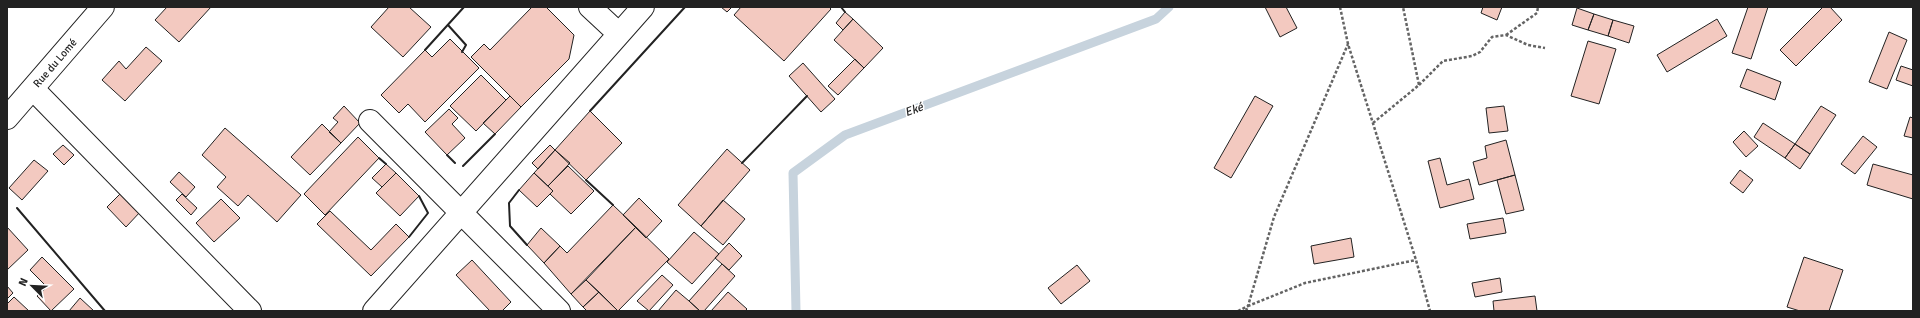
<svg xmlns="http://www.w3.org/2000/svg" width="1920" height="318" font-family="Signika,sans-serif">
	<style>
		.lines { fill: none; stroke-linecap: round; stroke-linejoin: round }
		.stream { stroke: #c7d3dd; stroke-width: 9 }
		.building { fill: #f3c9c0; stroke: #222 }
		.minor-casing { stroke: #222; stroke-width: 24 }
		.major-casing { stroke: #222; stroke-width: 24 }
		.path { stroke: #646464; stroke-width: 2.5; stroke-dasharray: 3 2; stroke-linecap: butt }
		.minor { stroke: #fff; stroke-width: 22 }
		.major { stroke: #fff; stroke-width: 22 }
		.wall { stroke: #222; stroke-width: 2 }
		.labels { text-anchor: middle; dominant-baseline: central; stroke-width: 3; stroke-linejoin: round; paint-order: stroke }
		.street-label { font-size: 11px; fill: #222; stroke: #fff }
		.water-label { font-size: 12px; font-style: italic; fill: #222; stroke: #fff }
	</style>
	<rect width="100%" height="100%" fill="#fff"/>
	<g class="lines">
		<path class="stream" d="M796,311l-3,-138 52,-38 311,-116 13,-12"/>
	</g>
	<path class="building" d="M167,7h44l-32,35 -24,-22z
		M389,7h20l22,20 -28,30 -32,-30z
		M532,7h14l28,28 -5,24 -48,48 -50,-50 13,-13 6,6z
		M721,7h11l-5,5z
		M741,7h88l2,2 -47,52 -50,-46z
		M1265,7h21l11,21 -17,9z
		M1483,7h19l-5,13 -16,-7z
		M1748,7h20l-17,52 -19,-6z
		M1823,7h7l12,13 -46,46 -16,-16z
		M1577,8l17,6 -6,16 -16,-5z
		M845,12l8,7 -10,11 -7,-7z
		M1594,14l19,6 -5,16 -20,-6z
		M853,19l30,29 -19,20 -30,-28z
		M1717,19l10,17 -60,36 -10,-17z
		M1613,20l21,6 -5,17 -21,-7z
		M1889,32l18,8 -20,49 -18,-7z
		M450,39l29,29 -54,54 -17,-18 -9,9 -18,-18 44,-45 7,7z
		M1588,41l28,8 -17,55 -28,-8z
		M146,47l16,14 -37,40 -23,-21 17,-19 7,8z
		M855,59l9,9 -26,27 -10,-9z
		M803,63l32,36 -14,13 -32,-36z
		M1901,66l12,4v16l-17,-6z
		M1747,69l34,13 -6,18 -35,-13z
		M481,75l25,25 -30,31 -26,-25z
		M510,96l11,11 -26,27 -12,-11z
		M1255,96l18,10 -42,72 -17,-10z
		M344,106l16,17 -19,20 -12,-11 9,-10 -5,-4z
		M1504,106l4,25 -19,2 -3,-25z
		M1821,106l15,9 -26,39 -15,-10z
		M449,109l9,9 -6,6 13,14 -18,17 -22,-23z
		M590,111l32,32 -36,37 -31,-30z
		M1910,117l3,1v20l-9,-2z
		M1763,123l32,21 -10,14 -31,-21z
		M322,124l19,19 -31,32 -19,-18z
		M225,128l76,67 -24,27 -29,-27 -10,11 -21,-19 9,-10 -24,-22z
		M1744,131l14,15 -12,11 -13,-15z
		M1863,136l14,11 -22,27 -14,-10z
		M358,137l21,21 -54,57 -21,-21z
		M1506,140l9,35 -36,10 -6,-23 14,-4 -2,-12z
		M1795,144l15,10 -10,15 -15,-11z
		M63,145l11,10 -10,10 -11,-11z
		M550,145l5,5 -17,19 -6,-6z
		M727,149l23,21 -49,56 -23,-21z
		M555,150l15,13 -22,23 -14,-13z
		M1440,158l7,27 22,-6 5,20 -34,9 -12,-47z
		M34,160l14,11 -26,29 -13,-12z
		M386,164l10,9 -14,14 -10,-9z
		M1873,164l40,11v24l-46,-14z
		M568,166l26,25 -23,23 -21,-20 3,-3 -5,-5z
		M1740,170l13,10 -10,13 -13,-10z
		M179,172l16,15 -9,10 -16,-15z
		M396,173l23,23 -19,20 -24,-23z
		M534,173l19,18 -16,16 -18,-17z
		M1515,175l9,35 -18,4 -9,-34z
		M122,192l19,19 -15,16 -19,-20z
		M182,194l15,14 -6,7 -15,-15z
		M639,198l23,23 -16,17 -23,-23z
		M221,199l19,19 -26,24 -18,-19z
		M723,200l22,19 -22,26 -22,-19z
		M613,205l23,22 -65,67 -27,-31 16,-17 7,7z
		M330,211l41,39 25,-26 13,13 -38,39 -54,-52z
		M1503,218l3,15 -36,6 -3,-15z
		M7,227l21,23 -21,20z
		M636,227l33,32 -51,52 -32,-31z
		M541,228l19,18 -16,17 -17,-18z
		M694,232l25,22 -27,30 -25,-22z
		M1351,238l3,19 -40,7 -3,-18z
		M729,243l13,13 -13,14 -14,-12z
		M42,257l32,32 -23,22 -14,-15 10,-9 -17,-17z
		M1804,257l39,13 -14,41h-29l-13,-4z
		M472,260l39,42 -9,9h-12l-34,-36z
		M722,264l13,12 -31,35h-4l-11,-10z
		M1077,265l13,16 -29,23 -13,-16z
		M662,275l11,10 -24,26 -12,-10z
		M1500,278l2,14 -27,5 -3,-14z
		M586,280l13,12 -16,15 -12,-13z
		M7,286l6,7 -6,6z
		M676,290l13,11 11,10h-42z
		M599,292l19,19h-31l-4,-4z
		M728,292l19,17 -2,2h-34z
		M1535,296l2,15h-43l-1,-10z
		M14,297l15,14h-22v-7z
		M80,298l14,13h-25z"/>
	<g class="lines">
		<g class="minor-casing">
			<path id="minor" d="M590,7l29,27
				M33,89l217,222
				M370,121l189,190
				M374,311l269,-304"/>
		</g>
		<g class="major-casing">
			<g id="major">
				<path id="s1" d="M7,118l96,-111"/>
			</g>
		</g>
		<path class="path" d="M1340,7l8,37 68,216 14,51
			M1506,35l31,-22 1,-6
			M1419,85l24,-24 29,-5 8,-4 12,-15 14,-2 22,10 17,3
			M1373,123l46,-38 -16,-78
			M1238,311l10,-5 26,-89 74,-173
			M1246,311l2,-5 57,-23 111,-23"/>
		<use href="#minor" class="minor"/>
		<use href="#major" class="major"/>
		<path class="wall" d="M841,7l4,5
			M448,25l18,20 -4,7
			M425,50l39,-43
			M590,111l95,-104
			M447,155l8,8
			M379,158l7,6
			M742,163l65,-67
			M463,166l32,-32
			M586,180l27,25
			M519,190l-10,13 1,23 17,19
			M17,208l88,103
			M409,237l19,-24 -9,-17"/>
	</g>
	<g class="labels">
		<g class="street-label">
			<text stroke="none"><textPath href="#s1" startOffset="73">Rue du Lomé</textPath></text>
		</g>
		<g class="water-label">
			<text transform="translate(914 110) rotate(-21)">Eké</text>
		</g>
	</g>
	<rect width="1920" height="318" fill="none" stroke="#222222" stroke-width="16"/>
	<g transform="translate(32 286) rotate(294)" stroke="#ffffff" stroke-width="3" paint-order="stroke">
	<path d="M0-3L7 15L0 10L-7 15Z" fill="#222222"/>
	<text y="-6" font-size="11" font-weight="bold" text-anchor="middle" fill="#222222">N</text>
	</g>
</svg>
